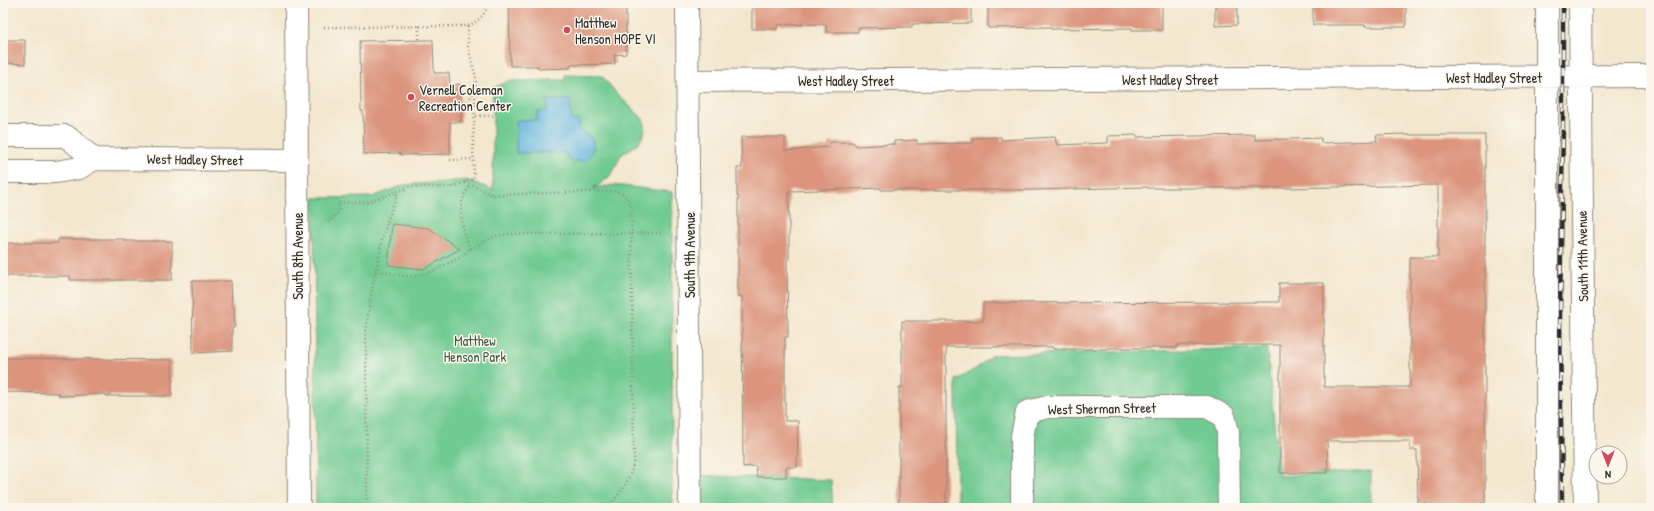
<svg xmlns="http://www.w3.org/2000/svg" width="1654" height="511" font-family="'Patrick Hand',sans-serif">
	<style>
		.green { fill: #70cb92; stroke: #4e7b5e }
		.water { fill: #63b5de; stroke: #477084 }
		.building { fill: #dc947d }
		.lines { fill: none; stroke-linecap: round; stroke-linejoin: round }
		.minor-casing { stroke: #8f897c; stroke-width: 24 }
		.path { stroke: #8f897c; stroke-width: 2.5; stroke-dasharray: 1 3; stroke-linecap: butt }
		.minor { stroke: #fff; stroke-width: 22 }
		.rail-casing { stroke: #2b2b2b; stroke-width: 4.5 }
		.rail { stroke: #fbf7ec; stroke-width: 3; stroke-dasharray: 9; stroke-linecap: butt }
		.poi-dot { fill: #d1495b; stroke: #fbf7ec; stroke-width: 1.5 }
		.labels { text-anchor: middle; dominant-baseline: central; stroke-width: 3; stroke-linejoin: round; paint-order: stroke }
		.poi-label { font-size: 14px; fill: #2b2b2b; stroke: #fbf7ec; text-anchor: start }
		.street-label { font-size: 14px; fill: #2b2b2b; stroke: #fbf7ec }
		.park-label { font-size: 14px; fill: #405b4a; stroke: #fbf7ec }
	</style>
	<rect width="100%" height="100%" fill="#fbf7ec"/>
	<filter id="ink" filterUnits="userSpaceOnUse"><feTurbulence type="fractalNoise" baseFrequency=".025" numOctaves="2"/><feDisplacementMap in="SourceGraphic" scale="8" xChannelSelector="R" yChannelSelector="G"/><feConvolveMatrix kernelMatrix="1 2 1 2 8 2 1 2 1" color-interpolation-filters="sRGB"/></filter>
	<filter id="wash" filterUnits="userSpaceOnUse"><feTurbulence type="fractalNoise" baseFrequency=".012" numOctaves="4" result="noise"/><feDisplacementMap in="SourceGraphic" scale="16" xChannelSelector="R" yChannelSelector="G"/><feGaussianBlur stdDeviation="0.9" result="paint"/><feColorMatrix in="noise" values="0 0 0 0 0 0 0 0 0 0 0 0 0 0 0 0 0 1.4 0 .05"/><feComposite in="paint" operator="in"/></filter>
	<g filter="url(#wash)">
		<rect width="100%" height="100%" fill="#f3e7ce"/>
		<path class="green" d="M565,75l37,1 15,18 25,24 3,6 -1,10 -6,10 -17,11 -7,15 -6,8 -8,6 -7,4 21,-3 58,7v316h-356l-2,-310 58,-1 32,-12 63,-5 26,10v-102l16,-7 56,-1z
			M1267,348l12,128 92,-5v37h-414l-1,-128 21,-12 15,-13z
			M690,475l141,5 2,28h-143z"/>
		<path class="water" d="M547,100h24v20h8v11c4,2 8,3 11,6 3,3 4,8 3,12 -3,12 -10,14 -22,12l-6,-8h-49v-33h21v-8l10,-1z"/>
		<g id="blocks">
			<path class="building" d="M509,3h106v3l11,-1v49l-12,1 1,9 -45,1v3l-32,1v-3h-28z
				M752,3h219v20l-59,1v3l-54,1v4h-32v-8l-49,1v4h-25z
				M988,3h174v27h-30v-2l-81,1v-2l-63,1z
				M1215,3h22v22l-22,1z
				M1313,3h93v24h-41v-2h-52z
				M3,40h22v24l-22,-1z
				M433,40l1,33h15l1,12 10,-1 1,38h-11v32l-50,1v-2l-36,1 -1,-43h-2l-1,-70z
				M1405,134v1h80v368h-4v5h-54v-4h-9l-1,-54h-7v-9h-83l1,32h-48v-128h-103v3h-70v1h-54v-2h-107v161h-47v-120h3v-67h81v-18l296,-1v-19h45v104h86v-130h28v-72l-153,3h-138v-1l-114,3h-152v-2l-92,3v68h-2l1,78h-3v84h13l-1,46h-11v10h-29l-1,-11 -13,1 -1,-171h-4v-100h-1v-28h5l-1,-31h44v14l43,-4 2,-5h23l3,4 38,-2v-3l23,-1v4l56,-1v-5l28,-1v3l54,-3 2,8 51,-2v-7l29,-1v2l118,-2v5l66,-2v5l56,-2 -1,-6z
				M392,224l37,4 31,21 -36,20 -36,-4z
				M58,239h66v2h48v39h-102v-4h-67v-33h55z
				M192,281h39l1,25h2l1,21 -3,1v23l-39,2z
				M3,358l169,2v36h-66v-2l-47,2v-3l-56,-1z"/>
		</g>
	</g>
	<g filter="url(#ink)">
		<use href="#blocks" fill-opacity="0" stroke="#8f897c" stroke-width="1"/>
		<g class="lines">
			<g class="minor-casing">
				<path id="minor" d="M296,3l3,505
					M687,3l3,505
					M1547,3v505
					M1580,3l5,505
					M688,81l963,-5
					M3,136h63l28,23
					M3,172h53l23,-4 15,-9 203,1
					M1022,508v-72l5,-24 21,-5h159l17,9 4,16 1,76"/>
			</g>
			<path class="path" d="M419,26v14
				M468,26c12,-5 16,-11 21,-23
				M324,27l144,-1v21l8,31 -3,66 1,35 -22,8h-43l-41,15 -29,1v9l-12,11
				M462,104h5l9,-17
				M476,116h17
				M450,160l24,-1
				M465,182l28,13 119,-4c11,1 14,4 19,14l3,257c-5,19 -13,32 -28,46
				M470,249c-8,-21 -16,-45 1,-64
				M375,270l28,6h11l15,-3 32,-16 9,-8 25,-13 13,-2 153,-1
				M374,508l-7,-6 -1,-169 2,-18 4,-25 10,-50 6,-21 10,-27"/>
			<use href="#minor" class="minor"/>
			<g class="rail-casing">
				<path id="rail" d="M1562,508l-2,-194 3,-190v-121"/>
			</g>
			<use href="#rail" class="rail"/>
		</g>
	</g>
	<g class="poi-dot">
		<circle cx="567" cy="30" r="4"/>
		<circle cx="411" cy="97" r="4"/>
	</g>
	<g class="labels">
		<g class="poi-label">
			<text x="575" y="22">Matthew<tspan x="575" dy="16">Henson HOPE VI</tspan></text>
			<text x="419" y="89">Vernell Coleman<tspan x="419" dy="16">Recreation Center</tspan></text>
		</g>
		<g class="street-label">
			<text x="1494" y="77">West Hadley Street</text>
			<text x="1170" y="79">West Hadley Street</text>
			<text x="846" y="80">West Hadley Street</text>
			<text transform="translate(195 159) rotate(1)">West Hadley Street</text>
			<text transform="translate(689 255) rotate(-90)">South 9th Avenue</text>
			<text transform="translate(297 256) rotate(-90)">South 8th Avenue</text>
			<text transform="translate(1582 256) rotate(-91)">South 11th Avenue</text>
			<text transform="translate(1102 408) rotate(-1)">West Sherman Street</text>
		</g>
		<g class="park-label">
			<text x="475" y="340">Matthew<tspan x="475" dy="16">Henson Park</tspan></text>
		</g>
	</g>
	<rect width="1654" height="511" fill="none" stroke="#fbf7ec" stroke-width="16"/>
	<g transform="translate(1608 465) rotate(180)"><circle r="19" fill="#fbf7ec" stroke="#a8a59f"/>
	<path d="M0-3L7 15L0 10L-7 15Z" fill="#d1495b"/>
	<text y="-6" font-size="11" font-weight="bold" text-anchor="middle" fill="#2b2b2b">N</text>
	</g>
</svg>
